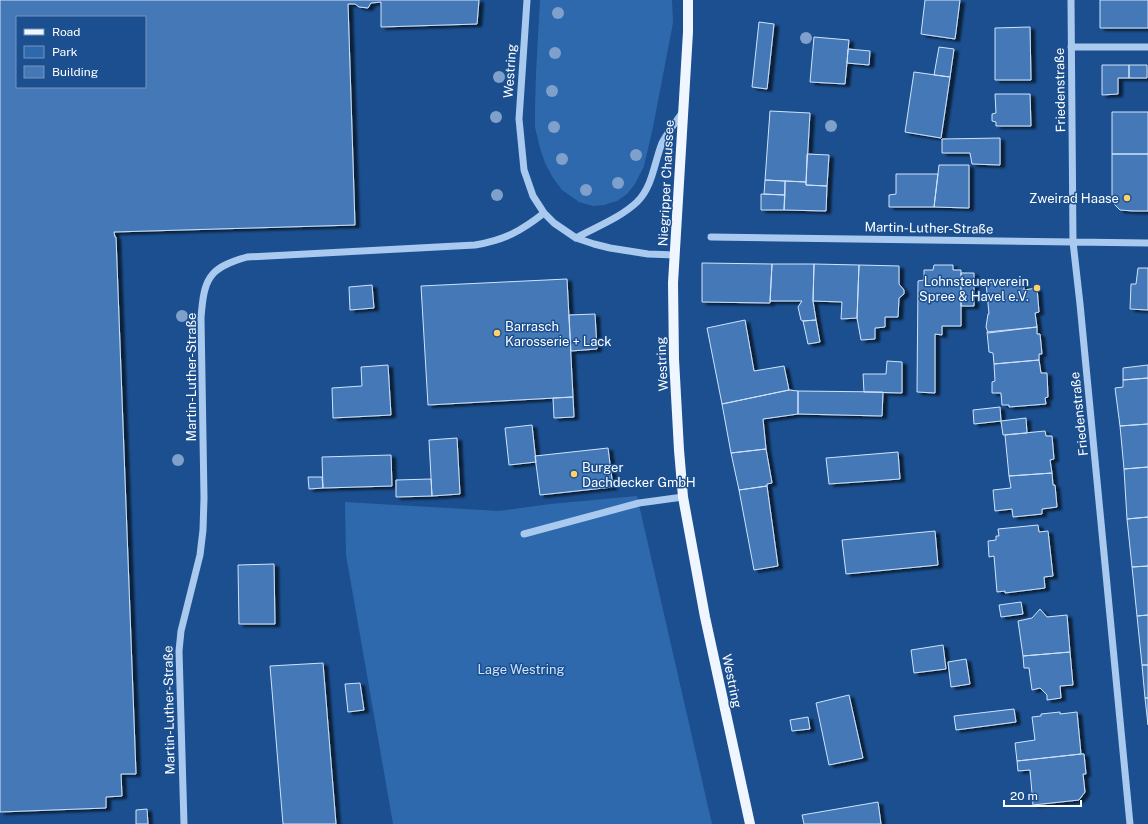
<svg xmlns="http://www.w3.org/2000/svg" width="1148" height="824" font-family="'Public Sans',sans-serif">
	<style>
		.green { fill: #2e69ad }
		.building { fill: #4478b7; stroke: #cfe3fa; fill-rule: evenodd; filter: url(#shadow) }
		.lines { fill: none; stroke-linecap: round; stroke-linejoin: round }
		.minor { stroke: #a9c9ee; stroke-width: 7 }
		.major { stroke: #f0f6ff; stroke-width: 10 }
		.tree { fill: #7ea0ca }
		.poi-dot { fill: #ffd166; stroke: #1b4f8f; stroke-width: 1.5 }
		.labels { text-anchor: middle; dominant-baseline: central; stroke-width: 3; stroke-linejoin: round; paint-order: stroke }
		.street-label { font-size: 13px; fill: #fff; stroke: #1b4f8f }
		.poi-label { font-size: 13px; fill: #fff; stroke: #1b4f8f; text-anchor: end }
		.park-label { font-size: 13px; fill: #cfe3fa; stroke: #1b4f8f }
	</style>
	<defs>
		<filter id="shadow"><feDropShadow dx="4.5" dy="2.5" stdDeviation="1" flood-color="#0009"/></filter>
	</defs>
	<rect width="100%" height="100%" fill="#1b4f8f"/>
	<path class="green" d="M540,0h132l1,23 -20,104 -9,39 -9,18 -8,10 -10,7 -13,4 -11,1 -14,-4 -17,-12 -9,-12 -8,-15 -5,-15 -5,-21v-19l1,-35z
		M637,496l75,328h-319l-47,-269 -1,-53 154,9 51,-7z"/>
	<path class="building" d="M0,0h479l-2,24 -96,3v-25l-10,1 -3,5 -9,-1 -4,-3h-7l7,221 -241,7 1,5h1l20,537h-15l1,22 -16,1v11l-106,4zM17,17h128v70h-128z
		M925,0h35l-5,39 -34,-5z
		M1100,0h48v28h-48z
		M759,22l15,2 -7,65 -15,-2z
		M1030,27l1,53h-36v-52z
		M814,37l35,3 -4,44 -35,-2z
		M939,47l15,2 -4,28 -16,-2z
		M848,49l22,2 -1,14 -22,-2z
		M1102,65h27v13h-11v16l-16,1z
		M1129,65h18v13h-18z
		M914,72l36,5 -9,61 -36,-6z
		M995,94h35l1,32h-35v-4l-4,-1v-7l4,-1z
		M770,111l40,2 -4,69 -41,-2z
		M1112,112h36v42h-36z
		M1000,138v27l-28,-1 -2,-11h-28v-14z
		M807,154l22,1 -2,31 -21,-1z
		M1112,154h36v57h-15l-13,-1 -8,-8z
		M939,165h30v43l-35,-1z
		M896,174h42l-4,33h-45v-12l7,-1z
		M765,180l20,1v14l-21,-1z
		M785,181l21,1v3l21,1 -1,25 -42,-1z
		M761,194l24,1 -1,15h-23z
		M702,263l70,1 -2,39 -68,-1z
		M772,264h42l-1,37 3,19 -13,1 -2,-1 -3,-13 4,-6h-32z
		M814,264l45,1 -2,53 -16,1 1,-17 -29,-1z
		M859,265l40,1v18l5,6v4l-5,4 -1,19h-13v10l-10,1v11l-14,1 -4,-22z
		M934,265h19v5h8v56h-19v9l-7,-1v59l-18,-1 1,-111 6,-1v-10h9z
		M1138,268h10v42l-18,-1 1,-25h5z
		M961,273h13v33h-13z
		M567,279l6,118 -145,8 -7,-119z
		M1024,279v11l13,-2 2,24 -4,1 2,14 -49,6 -2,-6 2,-13h1l-3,-31z
		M372,285l2,23 -24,2 -1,-23z
		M595,314l2,35 -26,2 -2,-36z
		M745,320l9,51 30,-5 5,24 -67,14 -15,-76z
		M816,320l4,22 -12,2 -5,-23z
		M1037,327v7h3l2,20h-3v6l-45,4 -1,-11 -4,-1 -2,-20z
		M1039,360l2,13h6l1,24 -3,1 1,6 -37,3v-2h-7l-1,-12h-9v-11l3,-1 -1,-17z
		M887,361l15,1v31l-38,-1 -1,-18h23z
		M388,365l3,50 -58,3 -1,-30 30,-2 -1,-19z
		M1148,365v13l-25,2v-12z
		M1148,378v46l-28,2 -5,-38 8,-1v-7z
		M789,390l9,1v23l-35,5 3,30 -35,4 -9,-49z
		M798,391l85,1 -1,24 -84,-2z
		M573,397l1,20 -20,1 -1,-20z
		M1000,407l1,14 -27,3 -1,-14z
		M1026,418l1,15 -24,2 -2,-14z
		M1148,424v43l-24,2 -4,-43z
		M532,425l4,37 -27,3 -4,-37z
		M1045,431l1,5h6l2,23 -4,1 2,13 -43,3 -4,-41z
		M457,438l3,56 -28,2 -3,-56z
		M608,448l5,39 -73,8 -5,-39z
		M766,449l6,34 -5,1v2l-28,4 -8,-37z
		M898,452l2,27 -71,5 -3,-26z
		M391,455l1,31 -69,2 -1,-31z
		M1148,467v50l-21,2 -3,-50z
		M1052,473l1,12h2l2,22 -15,2v5l-29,3 -1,-8 -17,2 -2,-21 18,-2 -2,-12z
		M308,477h14l1,11 -14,1z
		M431,479l1,17 -36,1v-17z
		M767,486l11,80 -24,4 -15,-80z
		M1148,517v49l-16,1 -5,-48z
		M1038,525l1,7 9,-1 5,45 -9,1 1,11 -40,5v-2l-8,1 -3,-36 -5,1 -1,-16 8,-1v-4h3l-1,-7z
		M935,531l3,34 -92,9 -4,-34z
		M274,564l1,60h-36l-1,-59z
		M1148,566v49l-11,1 -5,-49z
		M1021,602l2,12 -22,3 -2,-12z
		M1040,609l7,8 20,-2 3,37 -47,4 -5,-35 14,-3z
		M1148,615v50h-6l-5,-49z
		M943,645l3,24 -32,4 -3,-23z
		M1070,652l3,33 -13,1 1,12 -14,2v-5l-7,-7 -8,2 -3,-22h-5l-1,-12z
		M966,659l4,25 -19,3 -3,-25z
		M323,663l13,161h-53l-13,-158z
		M1142,665h6v33h-3z
		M360,683l4,27 -16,2 -3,-28z
		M849,695l14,63 -34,7 -13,-62z
		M1145,698h3v27z
		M1014,709l2,13 -60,8 -2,-14z
		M1060,712v2l17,-2 4,42 -64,7 -2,-18 20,-3 -3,-23 9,-1v-2z
		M808,717l2,12 -18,2 -2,-11z
		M1081,754h3l2,20h-3l2,18 -6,8 -46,5 -3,-35 -12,1 -1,-10z
		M878,802l3,22h-77l-2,-9z
		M147,809l1,15h-12v-14z"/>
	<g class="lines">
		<path class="minor" d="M527,0l-8,119 5,51 9,26 11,17 10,10 22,15 18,6 16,4 38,6 27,1
			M1071,0l2,242 7,62 50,520
			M1071,47h77
			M711,237l437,6
			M576,238c20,-11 44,-20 61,-36 16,-16 17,-39 25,-59 5,-10 14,-21 20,-30
			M524,534l115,-31 44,-6
			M184,824l-5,-173 2,-20 19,-76 3,-25 1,-32 -3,-180c3,-39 7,-50 46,-61l228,-12c30,-5 46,-14 69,-32"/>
		<path class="major" d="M688,0v32l-15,251 1,76 5,91 4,47 22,120 45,207"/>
	</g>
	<g class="tree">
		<circle cx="558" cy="13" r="6"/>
		<circle cx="806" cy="38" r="6"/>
		<circle cx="555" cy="53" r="6"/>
		<circle cx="499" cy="77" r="6"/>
		<circle cx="552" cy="91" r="6"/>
		<circle cx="496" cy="117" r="6"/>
		<circle cx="831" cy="126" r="6"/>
		<circle cx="554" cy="127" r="6"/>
		<circle cx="636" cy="155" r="6"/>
		<circle cx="562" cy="159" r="6"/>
		<circle cx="618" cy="183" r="6"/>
		<circle cx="586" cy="190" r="6"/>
		<circle cx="497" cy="195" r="6"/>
		<circle cx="182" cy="316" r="6"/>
		<circle cx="178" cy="460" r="6"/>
	</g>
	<g class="poi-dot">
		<circle cx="1127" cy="198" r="4"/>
		<circle cx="1037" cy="288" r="4"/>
		<circle cx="497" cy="333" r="4"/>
		<circle cx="574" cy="474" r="4"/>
	</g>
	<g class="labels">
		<g class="street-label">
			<text transform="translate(510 71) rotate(-86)">Westring</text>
			<text transform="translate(1060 90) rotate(-91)">Friedenstraße</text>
			<text transform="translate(666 183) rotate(-87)">Niegripper Chaussee</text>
			<text transform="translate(929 228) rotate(1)">Martin-Luther-Straße</text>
			<text transform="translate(662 364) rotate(-93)">Westring</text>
			<text transform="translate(191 377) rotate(-90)">Martin-Luther-Straße</text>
			<text transform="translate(1079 414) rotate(-96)">Friedenstraße</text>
			<text transform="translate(732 681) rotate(78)">Westring</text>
			<text transform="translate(169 710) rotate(-91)">Martin-Luther-Straße</text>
		</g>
		<g class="poi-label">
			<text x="1119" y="198">Zweirad Haase</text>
			<text x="1029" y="281">Lohnsteuerverein<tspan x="1029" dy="15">Spree &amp; Havel e.V.</tspan></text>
			<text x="505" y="326" text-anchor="start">Barrasch<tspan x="505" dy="15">Karosserie + Lack</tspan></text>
			<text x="582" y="467" text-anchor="start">Burger<tspan x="582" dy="15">Dachdecker GmbH</tspan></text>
		</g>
		<g class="park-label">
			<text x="521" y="669">Lage Westring</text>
		</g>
	</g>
	<rect x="16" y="16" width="130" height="72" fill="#1b4f8f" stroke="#7695bc"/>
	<rect x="24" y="29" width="20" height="6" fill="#f0f6ff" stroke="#7695bc"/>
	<text x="52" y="36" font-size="12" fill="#ffffff">Road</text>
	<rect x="24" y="46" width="20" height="12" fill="#2e69ad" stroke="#7695bc"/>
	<text x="52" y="56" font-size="12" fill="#ffffff">Park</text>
	<rect x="24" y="66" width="20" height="12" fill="#4478b7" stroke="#7695bc"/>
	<text x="52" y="76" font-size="12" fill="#ffffff">Building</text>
	<path d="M1004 800v6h77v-6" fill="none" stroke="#ffffff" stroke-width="2"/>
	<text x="1010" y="800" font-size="12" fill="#ffffff" stroke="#1b4f8f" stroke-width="3" paint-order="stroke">20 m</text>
</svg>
